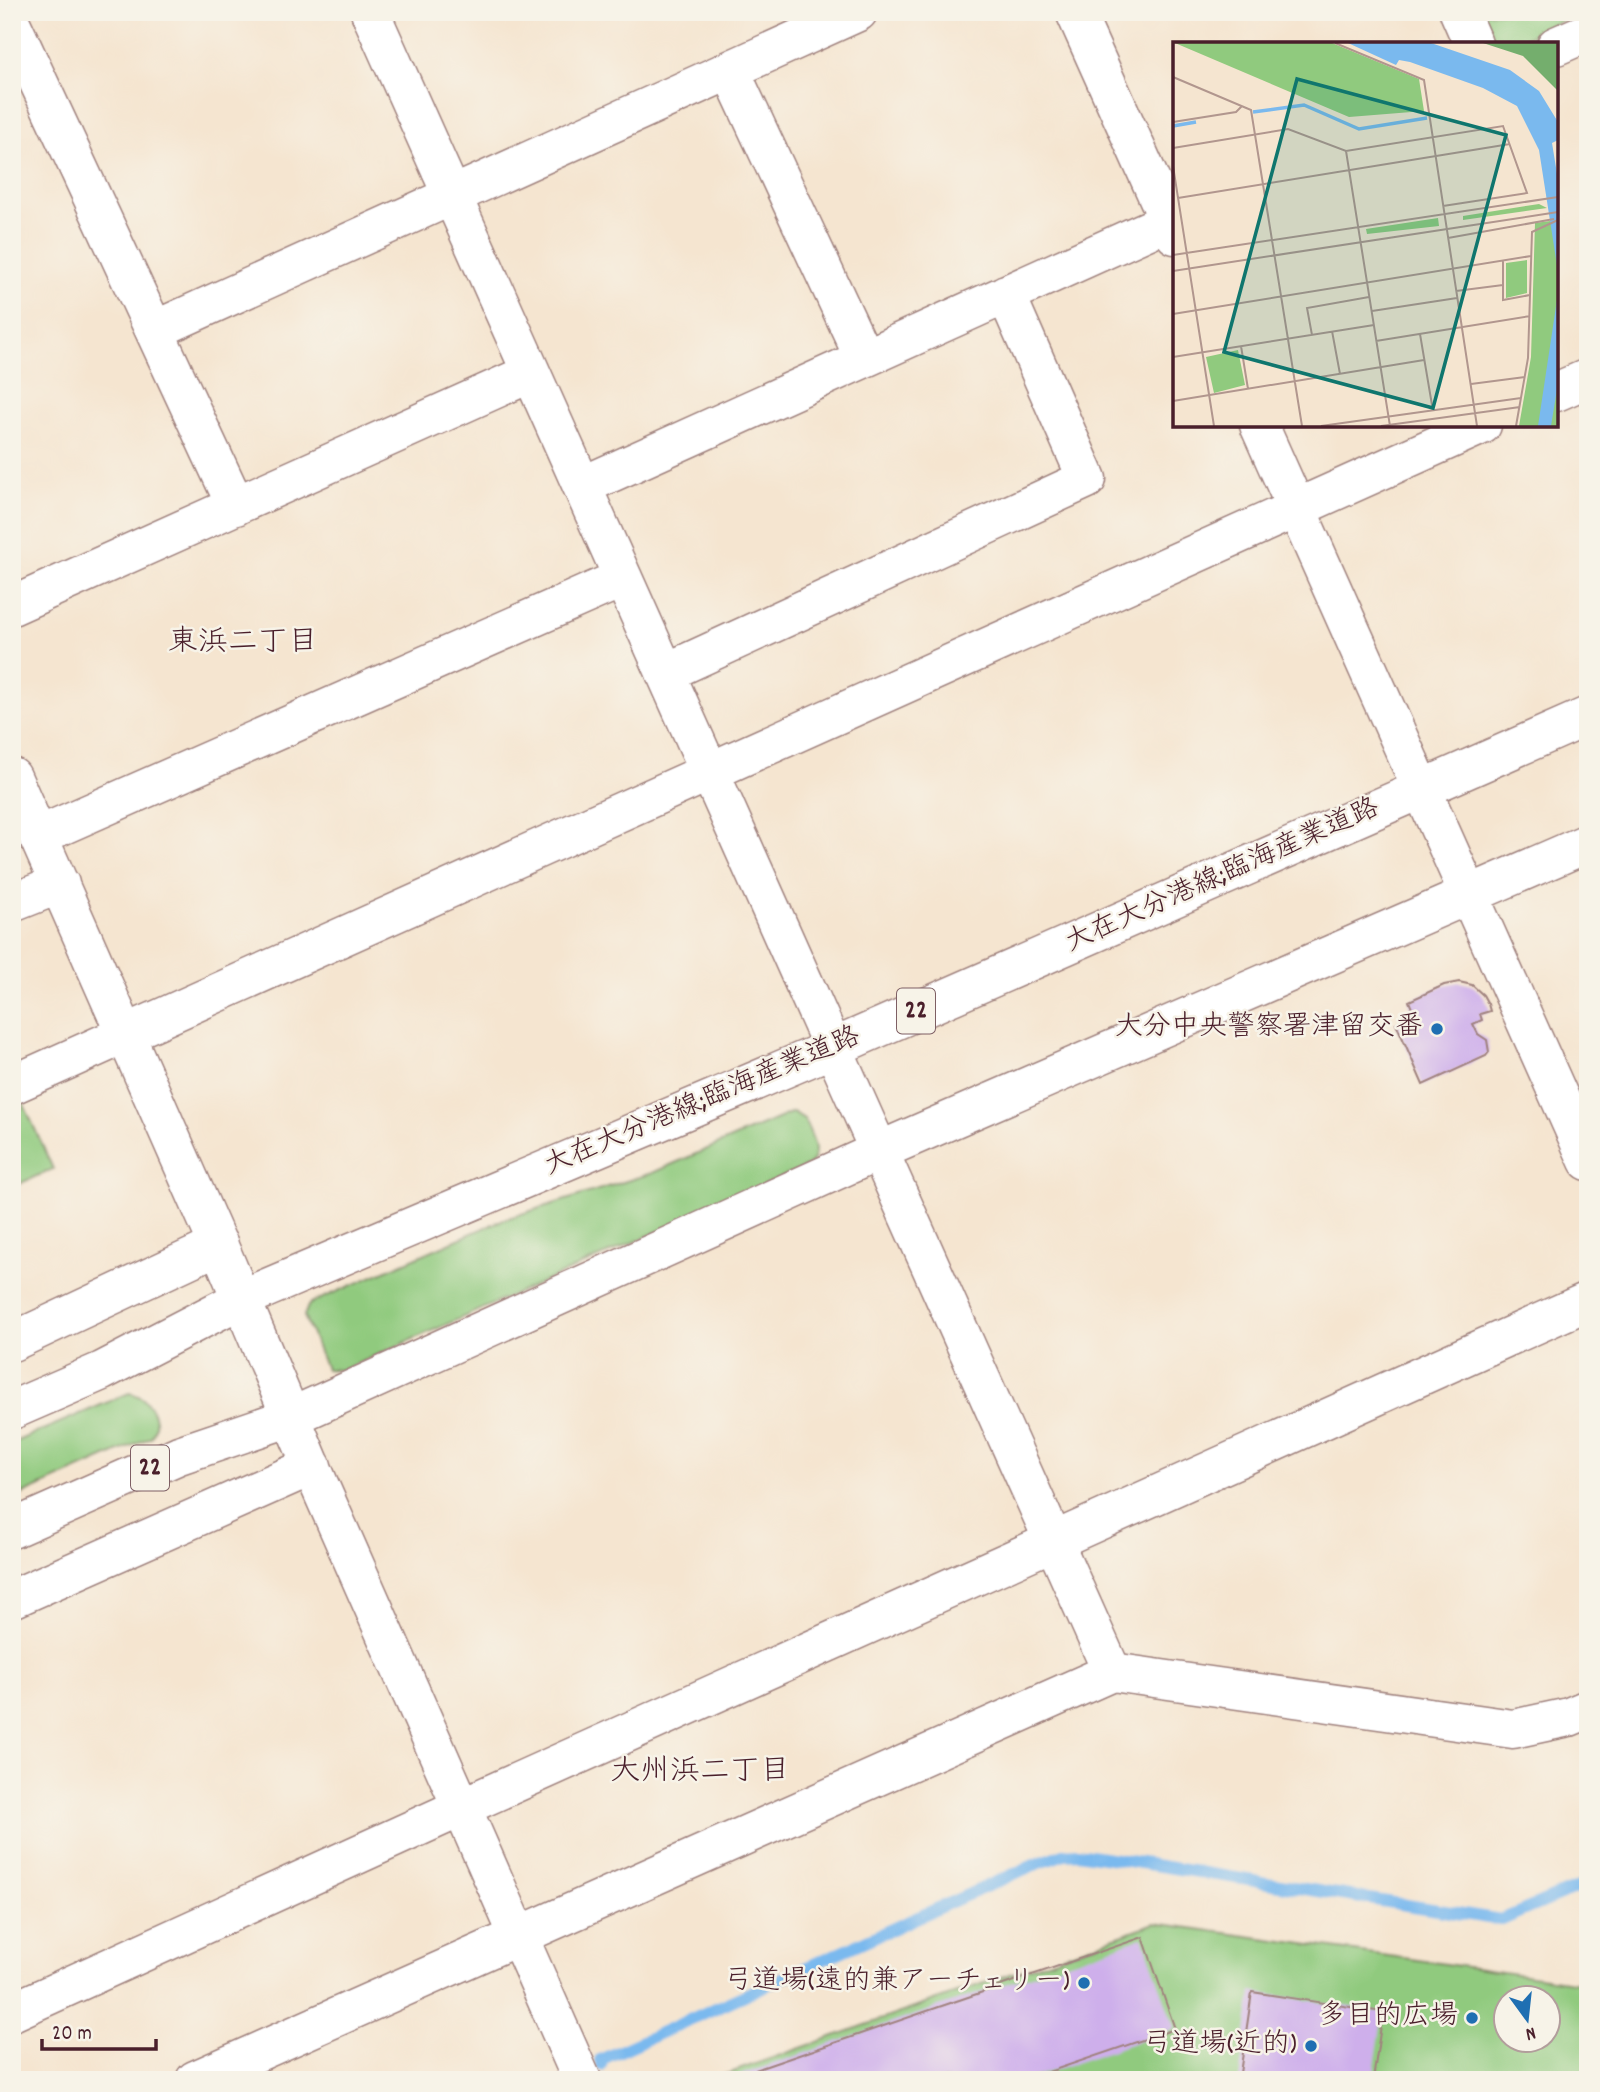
<svg xmlns="http://www.w3.org/2000/svg" width="1600" height="2092" font-family="Dekko,'Klee One',sans-serif">
	<style>
		.green { fill: #90ca7e; stroke: #6d7454; stroke-width: 2; fill-rule: evenodd }
		.lines { fill: none; stroke-linecap: round; stroke-linejoin: round }
		.stream { stroke: #7ab9ee; stroke-width: 12 }
		.building { fill: #ceafeb }
		.minor-casing { stroke: #a0827e; stroke-width: 41 }
		.tertiary-casing { stroke: #a0827e; stroke-width: 41 }
		.primary-casing { stroke: #a0827e; stroke-width: 41 }
		.minor { stroke: #fff; stroke-width: 38 }
		.tertiary { stroke: #fff; stroke-width: 38 }
		.primary { stroke: #fff; stroke-width: 38 }
		.poi-dot { fill: #1f6fb2; stroke: #f7f3e8; stroke-width: 2.5 }
		.labels { text-anchor: middle; dominant-baseline: central; stroke-width: 5; stroke-linejoin: round; paint-order: stroke }
		.shield { fill: #f7f3e8; stroke: #7e5f64; stroke-width: 2 }
		.shield-label { font-size: 26px; font-weight: bold; fill: #4a1f2b }
		.street-label { font-size: 28px; fill: #4a1f2b; stroke: #f7f3e8 }
		.poi-label { font-size: 28px; fill: #4a1f2b; stroke: #f7f3e8; text-anchor: end }
		.neighbourhood-label { font-size: 30px; fill: #4a1f2b; stroke: #f7f3e8 }
		.inset-river { fill: none; stroke: #7ab9ee; stroke-width: 3.5 }
		.inset-road { fill: none; stroke: #b1968e; stroke-width: 2 }
		.view { fill: #0f766e; fill-opacity: 0.15; stroke: #0f766e; stroke-width: 3.5 }
		.inset-edge { fill: none; stroke: #4a1f2b; stroke-width: 3.5 }
	</style>
	<rect width="100%" height="100%" fill="#f7f3e8"/>
	<filter id="ink" filterUnits="userSpaceOnUse"><feTurbulence type="fractalNoise" baseFrequency=".0143" numOctaves="2"/><feDisplacementMap in="SourceGraphic" scale="14" xChannelSelector="R" yChannelSelector="G"/><feConvolveMatrix kernelMatrix="1 2 1 2 8 2 1 2 1" color-interpolation-filters="sRGB"/></filter>
	<filter id="wash" filterUnits="userSpaceOnUse"><feTurbulence type="fractalNoise" baseFrequency=".00686" numOctaves="4" result="noise"/><feDisplacementMap in="SourceGraphic" scale="28" xChannelSelector="R" yChannelSelector="G"/><feGaussianBlur stdDeviation="1.57" result="paint"/><feColorMatrix in="noise" values="0 0 0 0 0 0 0 0 0 0 0 0 0 0 0 0 0 1.4 0 .05"/><feComposite in="paint" operator="in"/></filter>
	<g filter="url(#wash)">
		<rect width="100%" height="100%" fill="#f5e5d0"/>
		<path class="green" d="M1473,12h108l-69,32h-14l-13,-6z
			M21,1098l32,71 -41,18v-85z
			M793,1112l11,7c6,15 19,33 4,47l-461,202 -7,2 -14,-1 -22,-53 4,-10 3,-3 191,-83 150,-47z
			M129,1393c20,3 33,27 22,44l-139,62v-56z
			M1155,1923l433,61v96h-878zM1506,1997h42v42h-42z"/>
		<g class="lines">
			<path class="stream" d="M601,2065l-1,-5 434,-195 30,-11 14,-1 423,67 87,-37"/>
		</g>
		<g id="blocks">
			<path class="building" d="M1459,982l13,3 11,10 5,9 2,7 -10,3 2,6 -9,4 5,10 9,6 2,12 -3,4 -63,29 -27,-62 19,-7 -6,-15 35,-16z
				M1143,1937l32,92 -150,51h-299z
				M1252,1992l131,20 -10,68h-134z"/>
		</g>
	</g>
	<g filter="url(#ink)">
		<use href="#blocks" fill-opacity="0" stroke="#a0827e" stroke-width="2"/>
		<g class="lines">
			<g class="minor-casing">
				<path id="minor" d="M370,12l463,1036
					M1075,12l100,223
					M1459,12l14,32
					M12,25l224,481
					M1556,46l32,-14
					M730,70l134,288
					M155,330l703,-318
					M1556,392l32,-14
					M1259,425l329,736
					M582,486l593,-268
					M12,606l519,-233
					M665,673l422,-194 -81,-185
					M12,777l212,481 95,226 263,596
					M38,836l585,-258
					M12,903l48,-19
					M12,1085l1470,-660
					M12,1342l207,-97
					M12,1599l300,-133
					M12,2012l450,-205 1126,-506
					M195,2080l917,-408 401,57 56,-12 19,-8"/>
			</g>
			<g class="tertiary-casing">
				<path id="tertiary" d="M833,1048l279,624"/>
			</g>
			<g class="primary-casing">
				<path id="primary" d="M12,1410l90,-39 139,-72 592,-251 755,-332
					M12,1529l167,-74 112,-38 588,-266 709,-308"/>
			</g>
			<use href="#minor" class="minor"/>
			<use href="#tertiary" class="tertiary"/>
			<use href="#primary" class="primary"/>
		</g>
	</g>
	<g class="poi-dot">
		<circle cx="1437" cy="1029" r="7"/>
		<circle cx="1084" cy="1983" r="7"/>
		<circle cx="1472" cy="2018" r="7"/>
		<circle cx="1311" cy="2046" r="7"/>
	</g>
	<g class="labels">
		<g class="shield">
			<rect x="897" y="988.5" width="38" height="45" rx="5"/>
			<rect x="131" y="1445.5" width="38" height="45" rx="5"/>
		</g>
		<g class="shield-label">
			<text x="916" y="1011">22</text>
			<text x="150" y="1468">22</text>
		</g>
		<g class="street-label">
			<text transform="translate(1223 877) rotate(-24)">大在大分港線;臨海産業道路</text>
			<text transform="translate(703 1103) rotate(-23)">大在大分港線;臨海産業道路</text>
		</g>
		<g class="poi-label">
			<text x="1423" y="1029">大分中央警察署津留交番</text>
			<text x="1070" y="1983">弓道場(遠的兼アーチェリー)</text>
			<text x="1458" y="2018">多目的広場</text>
			<text x="1297" y="2046">弓道場(近的)</text>
		</g>
		<g class="neighbourhood-label">
			<text x="243" y="644">東浜二丁目</text>
			<text x="700" y="1773">大州浜二丁目</text>
		</g>
	</g>
	<g transform="translate(1173 42)">
		<rect width="385" height="385" fill="#f5e5d0"/>
		<path d="M2,1h157l87,36 5,32 -75,6zM366,162l8,4 -84,12v-4zM265,176l1,8 -72,8 -1,-5zM385,178v206h-39l12,-69 4,-134zM354,218v33l-21,5v-35zM65,308l7,35 -31,8 -8,-36z" fill="#90ca7e"/>
		<path d="M310,1h75v48l-35,-35z" fill="#74ae6d"/>
		<path d="M175,1h83l79,27 29,21 19,31v18l-6,3 6,37v92l-19,-122 -22,-44 -34,-18 -73,-26 -11,-2 -3,5zM385,251v90l-7,43h-13z" fill="#7ab9ee"/>
		<path class="inset-river" d="M80,70l51,-7 55,24 68,-11M0,84l23,-4"/>
		<path class="inset-road" d="M162,1l89,37 53,346M0,35l78,33 51,316M0,80l63,-10 6,-6M0,106l115,-19 58,22 157,-25 24,67 -84,13M173,109l44,275M0,124l41,260M5,156l332,-54M275,196l106,-19M0,213l385,-58M330,219v39l27,-5M0,229l385,-59M283,249l47,-6M199,269l85,-13M0,272l358,-58M159,289l8,43M247,292l13,77M139,293l-5,-27 62,-11M203,299l154,-25M68,304l7,43M0,315l201,-32M298,342l54,-7M0,359l251,-41M148,384l200,-28M208,384l139,-19M343,384l12,-68 4,-126 26,-12"/>
		<path class="view" d="M124,37l209,56 -73,273 -209,-56z"/>
		<rect width="385" height="385" class="inset-edge"/>
	</g>
	<rect width="1600" height="2092" fill="none" stroke="#f7f3e8" stroke-width="42"/>
	<g transform="translate(1527 2019) rotate(165)"><circle r="33" fill="#f7f3e8" stroke="#b29e9c" stroke-width="2"/>
	<path d="M0-5L12 26L0 18L-12 26Z" fill="#1f6fb2"/>
	<text y="-10" font-size="19" font-weight="bold" text-anchor="middle" fill="#4a1f2b">N</text>
	</g>
	<path d="M42 2039v10h114v-10" fill="none" stroke="#4a1f2b" stroke-width="3.5"/>
	<text x="52" y="2039" font-size="21" fill="#4a1f2b" stroke="#f7f3e8" stroke-width="5" paint-order="stroke">20 m</text>
</svg>
